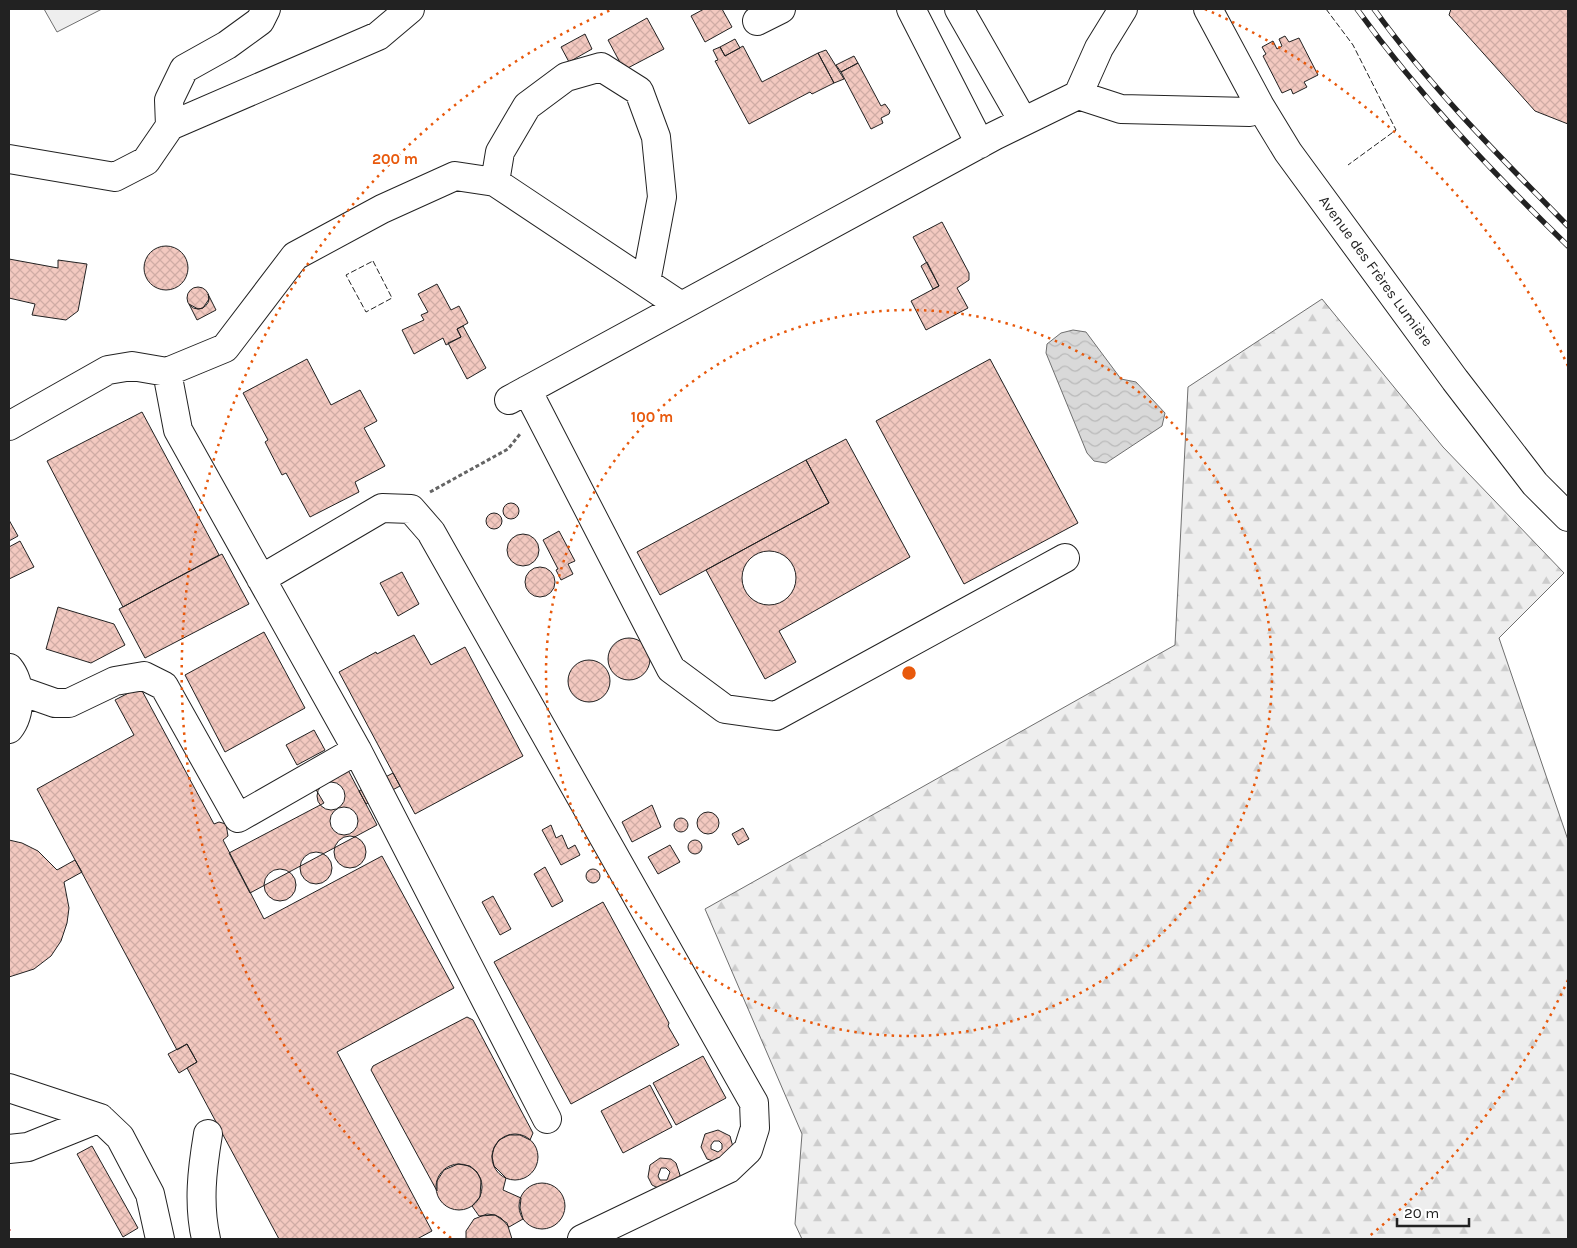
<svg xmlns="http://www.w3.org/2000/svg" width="1577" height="1248" font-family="Karla,sans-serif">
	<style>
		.forest { fill: url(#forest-firs); stroke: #6f6f6f }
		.park { fill: #eee; stroke: #6f6f6f }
		.water { fill: url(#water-waves); stroke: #6f6f6f }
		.building { fill: url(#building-cross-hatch); stroke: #222; fill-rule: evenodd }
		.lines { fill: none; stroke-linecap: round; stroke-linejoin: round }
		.minor-casing { stroke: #222; stroke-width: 30 }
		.path { stroke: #646464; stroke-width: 3; stroke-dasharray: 4 2.5; stroke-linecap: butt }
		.minor { stroke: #fff; stroke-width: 28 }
		.rail-casing { stroke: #222; stroke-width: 5.5 }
		.rail { stroke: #fff; stroke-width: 4; stroke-dasharray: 11; stroke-linecap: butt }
		.fence { stroke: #222; stroke-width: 1; stroke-dasharray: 6 2.5; stroke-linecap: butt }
		.power { stroke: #c62828; stroke-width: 1; stroke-dasharray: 18 4 2.5 4; stroke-linecap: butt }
		.ring { fill: none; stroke: #e8590c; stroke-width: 2.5; stroke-dasharray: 2.5 5 }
		.labels { text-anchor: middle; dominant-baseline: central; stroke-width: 4; stroke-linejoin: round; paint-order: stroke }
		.street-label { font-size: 15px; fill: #222; stroke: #fff }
		.centre { fill: #e8590c; stroke: #fff; stroke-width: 2.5 }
		.ring-label { font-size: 15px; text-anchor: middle; font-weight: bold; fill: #e8590c; stroke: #fff; stroke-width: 4; stroke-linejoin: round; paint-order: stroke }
	</style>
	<defs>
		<pattern id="forest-firs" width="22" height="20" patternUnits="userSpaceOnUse" patternTransform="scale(1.25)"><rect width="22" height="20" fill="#eee"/><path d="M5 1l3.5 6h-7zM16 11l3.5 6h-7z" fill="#ccc"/></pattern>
		<pattern id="water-waves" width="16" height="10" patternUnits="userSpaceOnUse" patternTransform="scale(1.25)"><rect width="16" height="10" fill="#d9d9d9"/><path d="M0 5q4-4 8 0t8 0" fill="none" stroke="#bababa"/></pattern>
		<pattern id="building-cross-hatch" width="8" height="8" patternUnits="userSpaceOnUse" patternTransform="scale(1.25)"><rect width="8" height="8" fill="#f3c9c0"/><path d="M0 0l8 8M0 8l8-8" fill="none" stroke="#d0aca5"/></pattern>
	</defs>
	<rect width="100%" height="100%" fill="#fff"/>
	<path class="forest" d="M1322,299l121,148 121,126 -65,65 69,202v399h-766l-7,-15 7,-90 -97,-225 470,-264 13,-258z"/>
	<path class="park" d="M44,9h58l-45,23z"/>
	<path class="water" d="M1073,330l13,2 35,47 15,3 29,31 -3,13 -56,37 -12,-2 -7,-8 -41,-100 1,-9 14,-11z"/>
	<path class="building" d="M704,9h18l10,18 -27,15 -14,-26z
		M1451,9h117v115l-33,-13 -86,-96z
		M647,18l17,31 -40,21 -16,-30z
		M585,34l7,15 -23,13 -8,-15z
		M1285,36l4,6 10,-4 19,37 -14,7 3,5 -14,7 -2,-5 -9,4 -19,-37 3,-2 -4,-7 11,-6 4,8 5,-3 -3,-7z
		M735,39l5,9 -15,8 -5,-9z
		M743,46l19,36 56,-29 16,30 -22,11 -2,-2 -61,32 -34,-63 3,-1 -5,-10 7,-3 5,9z
		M826,50l18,29 -10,4 -16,-30z
		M854,56l4,7 -17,9 -5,-7z
		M858,63l23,43 4,-2 5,7 -1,3 -8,4 2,5 -12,6 -30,-57z
		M942,222l27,51v7l-12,8 11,20 -42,22 -15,-29 28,-15 -26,-49z
		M144 268a22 22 0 1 1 44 0a22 22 0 1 1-44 0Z
		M9,259l49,9v-8l29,4 -9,47 -12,9 -34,-5 3,-11 -26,-6z
		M927,262l12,24 -6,3 -12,-23z
		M437,284l14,26 8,-4 9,17 -11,6 4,8 -15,8 -3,-7 -29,16 -12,-24 22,-10 -3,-5 7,-3 -10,-18z
		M187 298a11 11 0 1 1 22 0a11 11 0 1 1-22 0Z
		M208,294l8,16 -19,10 -8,-16 9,5 5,-1 6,-9z
		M463,326l23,42 -19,11 -19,-36 13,-6 -4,-8z
		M307,359l24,46 29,-15 17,31 -13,7 21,38 -30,16 4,10 -49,25 -24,-44 -4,2 -17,-33 3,-2 -25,-47z
		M990,359l88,164 -114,61 -88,-163z
		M142,412l77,143 -96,52 -76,-146z
		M846,439l64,118 -131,74 17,31 -31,17 -59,-109 123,-67 -23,-43z
		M806,460l23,43 -169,92 -23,-43z
		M503 511a8 8 0 1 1 16 0a8 8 0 1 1-16 0Z
		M486 521a8 8 0 1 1 16 0a8 8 0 1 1-16 0Z
		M9,520l9,16 -9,5z
		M559,531l16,30 -7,3 5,10 -12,6 -5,-10 2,-1 -15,-29z
		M507 550a16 16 0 1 1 32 0a16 16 0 1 1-32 0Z
		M20,541l14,26 -25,12v-32z
		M742 578a27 27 0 1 1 54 0a27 27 0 1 1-54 0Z
		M222,554l27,50 -104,54 -26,-49z
		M525 582a15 15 0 1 1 30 0a15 15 0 1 1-30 0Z
		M402,572l17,32 -21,12 -18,-33z
		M58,607l56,17 11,21 -34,18 -45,-14z
		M264,632l41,76 -80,44 -40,-77z
		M414,635l17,30 34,-18 58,109 -108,58 -76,-142 37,-20 1,2z
		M608 659a21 21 0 1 1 42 0a21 21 0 1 1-42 0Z
		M568 681a21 21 0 1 1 42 0a21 21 0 1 1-42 0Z
		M140,687l74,137 5,-2 7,2 2,12 -5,4 41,79 118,-63 72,132 -117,64 95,179 -15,8h-138l-92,-171 10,-6 -10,-18 -10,6 -140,-261 97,-54 -19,-35z
		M314,730l11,20 -28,15 -11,-20z
		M348,770l29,55 -127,68 -21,-40 95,-50 -9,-15z
		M393,773l7,13 -34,18 -7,-13z
		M317 796a14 14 0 1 1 28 0a14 14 0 1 1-28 0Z
		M652,805l9,22 -29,15 -10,-20z
		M330 821a14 14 0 1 1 28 0a14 14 0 1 1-28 0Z
		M697 823a11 11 0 1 1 22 0a11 11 0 1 1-22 0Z
		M674 825a7 7 0 1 1 14 0a7 7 0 1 1-14 0Z
		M551,825l5,13 6,-3 6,14 7,-4 5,10 -19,10 -19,-35z
		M743,828l6,11 -11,6 -6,-11z
		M334 852a16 16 0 1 1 32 0a16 16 0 1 1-32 0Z
		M9,840l13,3 16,8 19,19 18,-10 7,12 -18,10 5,26 -2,15 -6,18 -10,15 -17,13 -25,8z
		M688 847a7 7 0 1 1 14 0a7 7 0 1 1-14 0Z
		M670,845l10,17 -22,12 -10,-17z
		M300 868a16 16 0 1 1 32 0a16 16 0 1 1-32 0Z
		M545,867l18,34 -11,6 -18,-33z
		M586 876a7 7 0 1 1 14 0a7 7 0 1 1-14 0Z
		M264 885a16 16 0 1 1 32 0a16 16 0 1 1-32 0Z
		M493,896l18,33 -11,6 -18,-33z
		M603,902l66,121 -1,3 11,19 -108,59 -77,-142z
		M467,1017l6,3 60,113 -3,7 -10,-5h-11l-10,5 -5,8 -2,8 2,10 12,12 -3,12 18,8 -1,10 3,11 -14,8 -8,-9 -6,-3 -16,1 -7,-10 8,-9 1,-17 -4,-8 -7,-6 -12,-2 -14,6 -7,11v10l-66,-121 2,-4z
		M187,1044l10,18 -18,11 -11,-19z
		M703,1056l23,42 -50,27 -23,-42z
		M650,1085l22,42 -49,26 -22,-42z
		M718,1130l12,6 3,11 -17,15 -9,-3 -6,-12 4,-13zM714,1141h5l3,3v5l-4,3 -7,-3v-4z
		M492 1157a23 23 0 1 1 46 0a23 23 0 1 1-46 0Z
		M92,1146l46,82 -15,9 -46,-83z
		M660,1158l11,1 5,4 4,12 -2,6 -18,8 -8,-4 -4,-8 2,-12zM661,1168h5l4,4 -3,8h-7l-2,-4z
		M436 1187a23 23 0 1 1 46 0a23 23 0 1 1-46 0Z
		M519 1206a23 23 0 1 1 46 0a23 23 0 1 1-46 0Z
		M487,1214l8,1 12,8 5,16h-46v-8l8,-12z"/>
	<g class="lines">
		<g class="minor-casing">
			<path id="minor" d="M911,9l69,135
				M959,9l64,112
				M1123,9l-24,39 -21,47 43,14 129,3 10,-6
				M1208,9l52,97 28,46 167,228 80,104 33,33
				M757,21l24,-12
				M170,126l-1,-26 15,-31 43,-24 33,-24 6,-12
				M9,159l106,18 31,-16 24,-35 208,-90 32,-27
				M495,182l5,-30 27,-46 39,-29 35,-10 38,24 17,46 6,60 -16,85
				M167,372l11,58 179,320 190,369
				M527,390l144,279 54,40 51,7 289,-158
				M509,400l485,-264 84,-41
				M9,426l99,-56 24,-4 35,6 58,-24 70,-92 87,-47 73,-33 40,6 186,124
				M261,579l121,-71 29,1 20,23 323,571 1,25 -7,22 -20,19 -146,70
				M9,668c13,16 12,46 0,61
				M18,690l37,13h14l46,-22 29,-5 20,10 74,132 119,-68
				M9,1088l91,30 20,19 30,57 10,45
				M9,1149l19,-2 72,-29
				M206,1239c-8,-35 -4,-69 2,-105"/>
		</g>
		<path class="path" d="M430,492l78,-43 12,-15"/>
		<use href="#minor" class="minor"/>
		<g class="rail-casing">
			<path id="rail" d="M1357,9c62,86 135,163 211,237
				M1374,9c57,79 126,148 194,217"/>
		</g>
		<use href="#rail" class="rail"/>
		<path class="fence" d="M1326,9l27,36 43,85 -48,35
			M373,261l19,37 -26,14 -20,-37z"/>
		<path class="power" d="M9,1230h2"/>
	</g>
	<g class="ring">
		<circle cx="909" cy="673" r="363"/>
		<path d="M1568 980A727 727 0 0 1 1367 1238M451 1238A727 727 0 0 1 613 9M1205 9A727 727 0 0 1 1568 366"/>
	</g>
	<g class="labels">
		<g class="street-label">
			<text transform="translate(1376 271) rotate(54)">Avenue des Frères Lumière</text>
		</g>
	</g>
	<circle cx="909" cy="673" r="8" class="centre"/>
	<g class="ring-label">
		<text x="395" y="164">200 m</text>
		<text x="652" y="422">100 m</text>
	</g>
	<rect width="1577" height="1248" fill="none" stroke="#222222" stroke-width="20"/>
	<path d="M1397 1218v8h72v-8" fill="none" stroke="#222222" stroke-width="2.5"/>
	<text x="1404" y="1218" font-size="15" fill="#222222" stroke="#ffffff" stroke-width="4" paint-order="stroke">20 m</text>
</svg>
